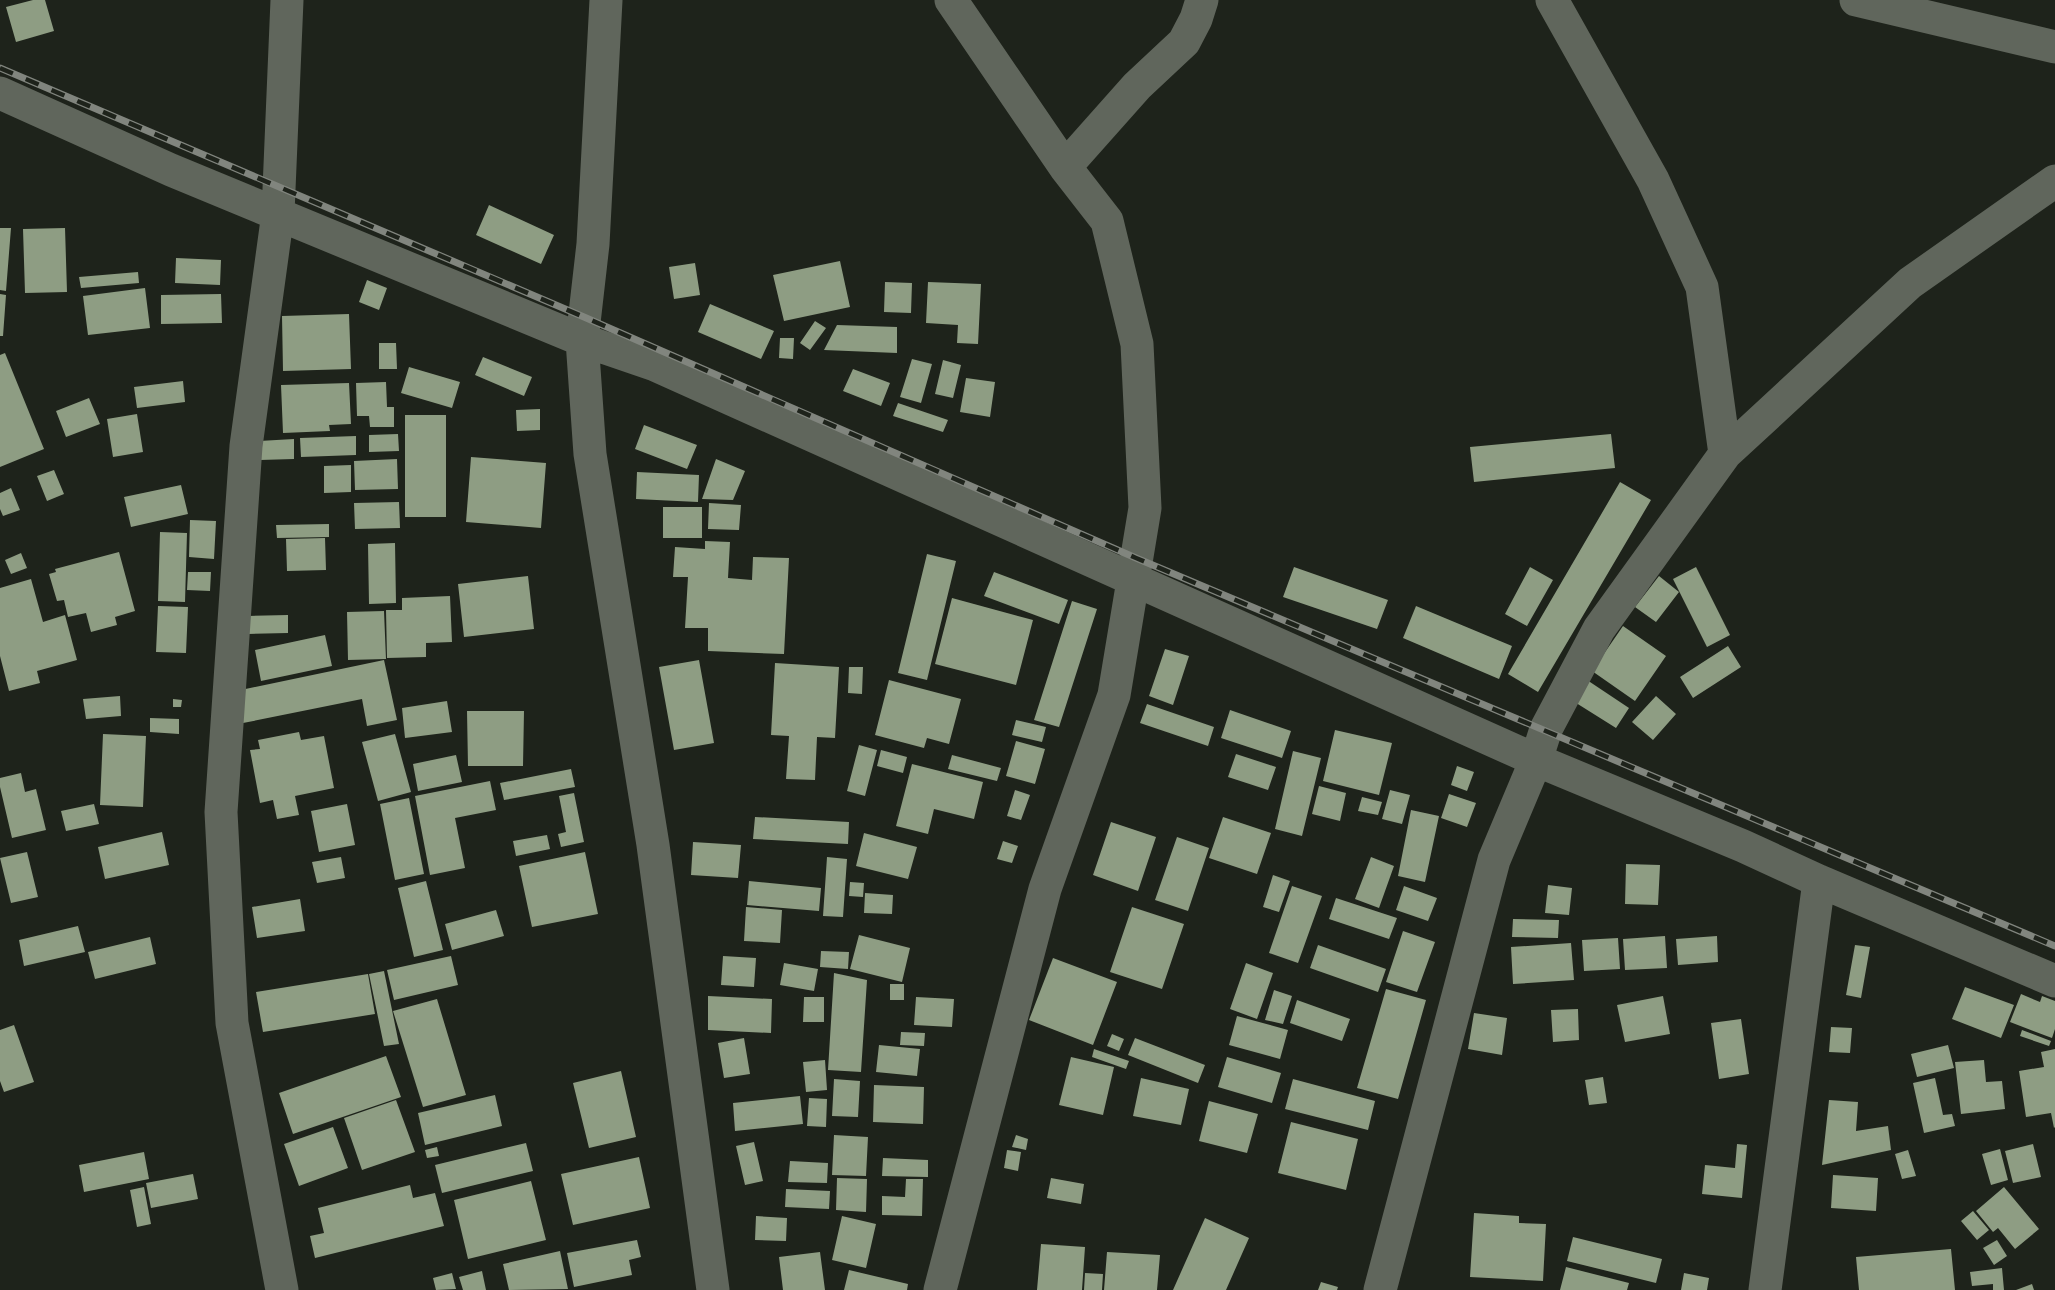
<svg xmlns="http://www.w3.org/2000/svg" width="2055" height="1290" font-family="Jost,sans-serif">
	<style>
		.building { fill: #8e9d83 }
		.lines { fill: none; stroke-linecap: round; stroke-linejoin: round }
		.minor { stroke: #60665c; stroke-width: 33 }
		.rail-casing { stroke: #81857e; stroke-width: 7 }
		.rail { stroke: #1e231b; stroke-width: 4.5; stroke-dasharray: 14; stroke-linecap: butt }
	</style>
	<rect width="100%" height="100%" fill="#1e231b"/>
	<path class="building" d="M33,0h12l9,31 -38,11 -10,-35z
		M489,205l65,30 -13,29 -65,-29z
		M0,228h11l-5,63 -6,-1z
		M65,228l2,64 -42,1 -2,-64z
		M176,258l45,2 -1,25 -45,-2z
		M840,261l10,46 -66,14 -11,-46z
		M695,263l5,32 -26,4 -5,-32z
		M138,272l1,11 -58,5 -2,-11z
		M367,280l20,8 -8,22 -20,-8z
		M885,282l27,1 -1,30 -27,-1z
		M928,282l53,2 -3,60 -21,-1 1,-18 -32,-2z
		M145,288l5,40 -62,7 -5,-39z
		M0,294l6,1 -3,41h-3z
		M221,294l1,29 -61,1v-29z
		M710,304l64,27 -13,28 -63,-27z
		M349,314l2,55 -68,2 -1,-55z
		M815,321l11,7 -16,22 -10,-7z
		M837,325l60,2v26l-73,-3z
		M780,338h14l-1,21 -14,-1z
		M379,343h17l1,26h-18z
		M5,353l39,96 -44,18v-112z
		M483,357l49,20 -8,19 -49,-21z
		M912,359l20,5 -11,39 -21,-6z
		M943,360l18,5 -8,33 -18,-4z
		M409,367l51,15 -8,26 -51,-15z
		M853,369l37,14 -9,23 -38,-15z
		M966,378l29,4 -5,35 -30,-5z
		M183,381l2,21 -48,6 -3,-21z
		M386,382l1,25h7v20h-24l-1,-11h-12l-1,-33z
		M349,383l2,41 -22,1 1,6 -47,2 -2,-48z
		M89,398l11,26 -34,13 -10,-26z
		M898,403l50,17 -5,12 -50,-16z
		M540,409v21l-23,1 -1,-21z
		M137,414l6,38 -30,5 -6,-38z
		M405,415h41v102h-41z
		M644,425l53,20 -10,24 -52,-20z
		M398,434l1,17 -30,1v-17z
		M1611,434l4,34 -141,14 -4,-35z
		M356,436v19l-55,2 -1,-19z
		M294,439v20l-34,1 -1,-19z
		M471,457l75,6 -5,65 -75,-6z
		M397,459l1,30 -43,1 -1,-29z
		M716,459l29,12 -12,29 -31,-1z
		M351,465v27l-27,1v-27z
		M54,470l10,24 -17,7 -10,-25z
		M637,472l62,3 -1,27 -62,-3z
		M1620,482l31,18 -113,192 -30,-18z
		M181,485l7,29 -57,13 -7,-30z
		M11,488l9,22 -17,6 -3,-7v-16z
		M399,502l1,26 -45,1 -1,-26z
		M709,503l32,2 -2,25 -31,-1z
		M663,507h39v31h-39z
		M190,520l26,1 -2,38 -25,-2z
		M329,524v13l-52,1 -1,-13z
		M160,532l27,1 -2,69 -27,-1z
		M325,538l1,32 -39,1 -1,-32z
		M705,541l25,1 -2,36 24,2 1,-23 36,1 -5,96 -76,-3v-23h-23l3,-51h-15l2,-30 30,2z
		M395,543l1,60 -27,1 -1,-60z
		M119,552l16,59 -20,6 2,8 -26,7 -5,-19 -18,4 -4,-17 -7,1 -8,-27 7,-2 -1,-3z
		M21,553l6,15 -16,6 -6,-14z
		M927,554l29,7 -29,119 -29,-7z
		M1294,567l94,33 -11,29 -94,-32z
		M1530,567l23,13 -26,46 -22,-12z
		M1696,567l34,68 -23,12 -34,-68z
		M188,572h23l-1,19 -23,-1z
		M994,572l74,28 -9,24 -75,-28z
		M528,576l6,53 -70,8 -6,-53z
		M1659,576l20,16 -23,30 -21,-15z
		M31,579l12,43 22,-7 12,45 -40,11 3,12 -31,8 -9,-35v-68z
		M450,596l2,46 -26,1v14l-39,1 -1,-48h16v-12z
		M952,598l81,22 -17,65 -81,-21z
		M1072,601l25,8 -38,118 -25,-7z
		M158,606l30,1 -2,46 -30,-1z
		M1416,606l96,40 -13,33 -96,-41z
		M384,611l2,48 -38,1 -1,-48z
		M288,615v18l-40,1v-18z
		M1623,626l43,30 -31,45 -43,-30z
		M325,635l7,31 -71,15 -6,-31z
		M1728,646l13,21 -48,31 -13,-21z
		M1165,649l24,7 -16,49 -24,-9z
		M384,660l13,60 -30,6 -5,-27 -119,24 -7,-32z
		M699,660l15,83 -40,7 -15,-83z
		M775,663l64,4 -4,71 -18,-1 -2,43 -29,-1 3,-43 -18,-1z
		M849,667h14l-1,27 -14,-1z
		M889,680l72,19 -12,45 -22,-6 -3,10 -49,-13z
		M1587,680l42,28 -13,20 -43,-27z
		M120,696l1,20 -35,3 -3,-20z
		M1656,696l20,18 -23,26 -21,-18z
		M173,699l9,1 -1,7h-8z
		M447,701l5,31 -47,6 -3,-30z
		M1147,704l67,23 -6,19 -68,-23z
		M1230,710l61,21 -9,27 -61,-20z
		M467,711h57l-1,55h-55z
		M150,718l29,1v15l-29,-2z
		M1016,720l30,7 -4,15 -30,-7z
		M1335,730l57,13 -13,52 -56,-14z
		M299,732l2,8 23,-4 10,52 -39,8 4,19 -22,4 -4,-19 -13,3 -10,-53 10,-1 -2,-9z
		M103,734l43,2 -3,71 -43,-2z
		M395,734l16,58 -33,9 -16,-59z
		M1016,741l29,8 -10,35 -29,-8z
		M859,745l18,5 -12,46 -18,-5z
		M881,750l26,7 -4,16 -26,-7z
		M1293,751l28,7 -19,78 -27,-7z
		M1236,754l40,13 -8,23 -40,-13z
		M456,755l6,27 -44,9 -5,-27z
		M952,755l49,13 -4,13 -49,-12z
		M912,764l71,18 -9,37 -40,-10 -6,25 -32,-8z
		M1457,766l17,6 -7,19 -16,-6z
		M571,769l4,18 -71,13 -4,-17z
		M21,773l4,19 11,-3 10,41 -34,8 -12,-51v-9z
		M490,781l6,29 -41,8 10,50 -35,7 -15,-79z
		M1319,786l27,7 -6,28 -28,-7z
		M1015,790l15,5 -9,25 -14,-4z
		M1390,790l20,5 -8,29 -20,-5z
		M574,793l10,49 -23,5 -3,-13 8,-2 -7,-36z
		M1449,794l27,9 -9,24 -26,-9z
		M1362,797l20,5 -4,13 -20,-4z
		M409,798l15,76 -29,6 -15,-76z
		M94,804l5,20 -33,7 -5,-20z
		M347,804l8,41 -36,7 -8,-41z
		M1411,810l28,6 -14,66 -27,-6z
		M755,817l94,5 -1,22 -95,-5z
		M1223,817l48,16 -14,41 -48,-16z
		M1111,822l45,15 -18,54 -45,-16z
		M162,832l7,33 -64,14 -7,-32z
		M864,833l53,14 -9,32 -52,-13z
		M547,835l3,14 -34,7 -3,-15z
		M1177,837l32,11 -21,63 -33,-11z
		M1003,841l15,5 -6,17 -15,-4z
		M693,842l48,3 -3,33 -47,-3z
		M27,852l11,45 -27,6 -11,-45z
		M585,852l13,62 -66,13 -13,-61z
		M341,857l4,21 -28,5 -5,-21z
		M827,857l20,2 -4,58 -20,-1z
		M1371,857l23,9 -15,42 -24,-9z
		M1626,864l34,1 -2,40 -33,-1z
		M1273,875l17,6 -11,31 -16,-5z
		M426,881l17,69 -29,7 -16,-69z
		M749,881l72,7 -2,23 -72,-6z
		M850,882l14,1 -1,14 -14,-1z
		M1548,885l24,3 -3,27 -24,-2z
		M1292,886l30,10 -24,67 -29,-10z
		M1404,886l33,12 -9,23 -32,-11z
		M865,893l28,2 -1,19 -28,-1z
		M1336,898l61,20 -8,21 -60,-20z
		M300,899l5,32 -48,7 -5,-31z
		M746,907l36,3 -2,33 -36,-2z
		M1132,907l52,17 -22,65 -52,-17z
		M496,910l8,26 -52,14 -7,-26z
		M1513,919l46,1 -1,18 -46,-1z
		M78,926l7,26 -61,14 -5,-26z
		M1403,931l32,11 -18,50 -31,-10z
		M859,935l51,13 -8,34 -52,-13z
		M1665,936l2,32 -42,2 -2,-31z
		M1717,936l1,26 -40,3 -2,-26z
		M150,937l6,27 -61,15 -7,-27z
		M1618,938l2,31 -36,2 -2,-31z
		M1571,943l3,37 -61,4 -2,-37z
		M1318,945l68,24 -8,23 -68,-24z
		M1855,945l15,2 -9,51 -15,-3z
		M821,951l28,1 -1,17 -28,-2z
		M451,956l7,29 -64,15 -7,-30z
		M723,956l33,2 -2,29 -33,-2z
		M1053,958l64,24 -24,63 -64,-25z
		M784,963l34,6 -4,22 -34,-6z
		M1246,963l27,10 -16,46 -27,-10z
		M384,971l15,73 -15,2 -15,-72z
		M834,973l33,7 -6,92 -33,-2z
		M368,974l7,40 -112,18 -7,-40z
		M890,984h14v16h-14z
		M1965,987l49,18 -13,33 -49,-19z
		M1386,989l40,11 -28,99 -41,-11z
		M1274,990l18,6 -9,28 -18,-4z
		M2021,994l19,8 2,-6 13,5v28l-3,9 -42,-16z
		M708,996l64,3 -1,34 -63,-3z
		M1663,996l7,38 -45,8 -8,-37z
		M804,997h20v25h-21z
		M916,997l38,2 -2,28 -38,-2z
		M437,999l29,96 -43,12 -30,-96z
		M1297,1000l53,19 -8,22 -52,-18z
		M1578,1009l1,31 -26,2 -2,-32z
		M1474,1013l33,5 -5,37 -34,-6z
		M1237,1016l51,14 -8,29 -51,-14z
		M1741,1019l8,55 -30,5 -8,-56z
		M14,1025l20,57 -30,10 -4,-11v-51z
		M1831,1027l21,1 -2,25 -21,-1z
		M2022,1030l29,11 -2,5 -29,-10z
		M901,1032l24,1 -1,13 -24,-1z
		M1112,1034l12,5 -5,12 -12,-5z
		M744,1038l6,36 -26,4 -6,-35z
		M1135,1038l70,27 -7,18 -70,-28z
		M879,1045l41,4 -3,27 -41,-4z
		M1948,1045l6,23 -37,9 -6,-23z
		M1094,1049l35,12 -3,8 -34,-12z
		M2055,1049v78l-1,1 -3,-15 -25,4 -7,-46 25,-4 -3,-15z
		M386,1056l15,41 -108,37 -14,-41z
		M1071,1057l43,10 -11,48 -44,-10z
		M1227,1057l54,16 -9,30 -54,-16z
		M825,1060l2,30 -21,2 -3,-30z
		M1984,1060l2,22 16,-1 3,28 -44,5 -6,-52z
		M621,1071l15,66 -47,11 -16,-65z
		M1603,1077l4,26 -18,2 -4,-25z
		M1141,1078l48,11 -8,36 -48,-9z
		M1935,1078l8,37 9,-1 3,12 -31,7 -11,-50z
		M834,1079l26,2 -2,36 -26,-1z
		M1293,1079l82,22 -7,29 -83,-21z
		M874,1085l50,2 -1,37 -50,-2z
		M495,1095l7,31 -77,19 -7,-32z
		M800,1096l3,28 -68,7 -2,-28z
		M809,1098l18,1 -1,28 -19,-1z
		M396,1100l19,52 -53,18 -18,-52z
		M1829,1100l29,2 -2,29 32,-5 3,24 -69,15z
		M1209,1101l49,13 -11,39 -48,-12z
		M1291,1122l67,17 -12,51 -68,-17z
		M333,1127l15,41 -49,18 -15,-42z
		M834,1135l34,2 -2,39 -34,-1z
		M1016,1135l12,4 -2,11 -14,-3z
		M754,1142l9,39 -18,4 -9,-39z
		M526,1143l7,28 -91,22 -7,-28z
		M1737,1144l10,1 -5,53 -40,-4 3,-29 30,3z
		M2033,1144l8,33 -28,6 -8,-32z
		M437,1147l2,9 -12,2 -2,-8z
		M2000,1149l8,31 -17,5 -9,-31z
		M1007,1150l14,2 -3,19 -14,-3z
		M1908,1150l8,26 -14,3 -7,-25z
		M144,1152l5,27 -65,13 -5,-27z
		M639,1157l11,51 -77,17 -12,-51z
		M883,1158l45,2v17l-46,-1z
		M790,1161l38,2 -1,20 -39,-1z
		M193,1174l5,25 -47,9 -5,-25z
		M1833,1175l45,3 -2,33 -45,-3z
		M837,1178l30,1 -1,33 -30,-2z
		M1051,1178l33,6 -3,20 -34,-6z
		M906,1179h17l-1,37 -40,-1v-19l23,1z
		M531,1181l15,59 -78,19 -14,-59z
		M410,1185l3,13 22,-5 9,33 -129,32 -5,-22 14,-3 -6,-25z
		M144,1187l7,37 -14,3 -7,-37z
		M2004,1187l35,42 -24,20 -17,-21 -5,4 -17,-21z
		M786,1189l44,2 -1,18 -44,-2z
		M1973,1211l16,19 -12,10 -16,-19z
		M1474,1213l45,3v7l27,1 -3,57 -73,-4z
		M756,1216l31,2 -1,23 -31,-1z
		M842,1216l34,8 -10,44 -34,-8z
		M1205,1218l44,20 -23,52h-53z
		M1573,1237l89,22 -6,24 -89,-22z
		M637,1240l4,17 -12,3 3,15 -58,12 -7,-34z
		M1997,1240l10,16 -13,9 -11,-17z
		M1041,1244l44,3 -3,43h-45z
		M1951,1249l4,41h-96l-3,-33z
		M560,1251l8,38 -59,1 -6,-26z
		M820,1252l5,38h-42l-4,-33z
		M1107,1252l53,3 -3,35h-53z
		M1566,1267l63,16 -2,7h-67z
		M2002,1268l2,22h-11v-6l-21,2 -2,-14z
		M849,1270l59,14 -1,6h-63z
		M482,1271l4,19h-23l-4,-13z
		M452,1273l4,16 -20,1 -3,-12z
		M1085,1273l18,1 -1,16h-18z
		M1684,1273l25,5 -2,12h-26z
		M1321,1282l17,5 -1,3h-19z
		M2032,1284l2,6h-18z"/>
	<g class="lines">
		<path class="minor" d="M606,0l-13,244 -11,96 8,114 63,391 60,445
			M1552,0l101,180 49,107 23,167
			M1856,0l199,47
			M0,93l171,77 411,170 73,25 881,395 207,86 76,35 236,100
			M1065,167l72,-81 47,-44 12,-23 6,-19
			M282,1290l-50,-267 -11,-211 25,-366 32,-233 9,-213
			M940,1290l105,-401 69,-194 31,-187 -8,-164 -30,-123 -42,-54 -114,-167
			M1380,1290l114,-430 42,-100 10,-31 53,-100 126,-175 185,-171 145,-102
			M1765,1290l54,-409"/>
		<g class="rail-casing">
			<path id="rail" d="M0,68l584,249 552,241 919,388"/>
		</g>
		<use href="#rail" class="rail"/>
	</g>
</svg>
